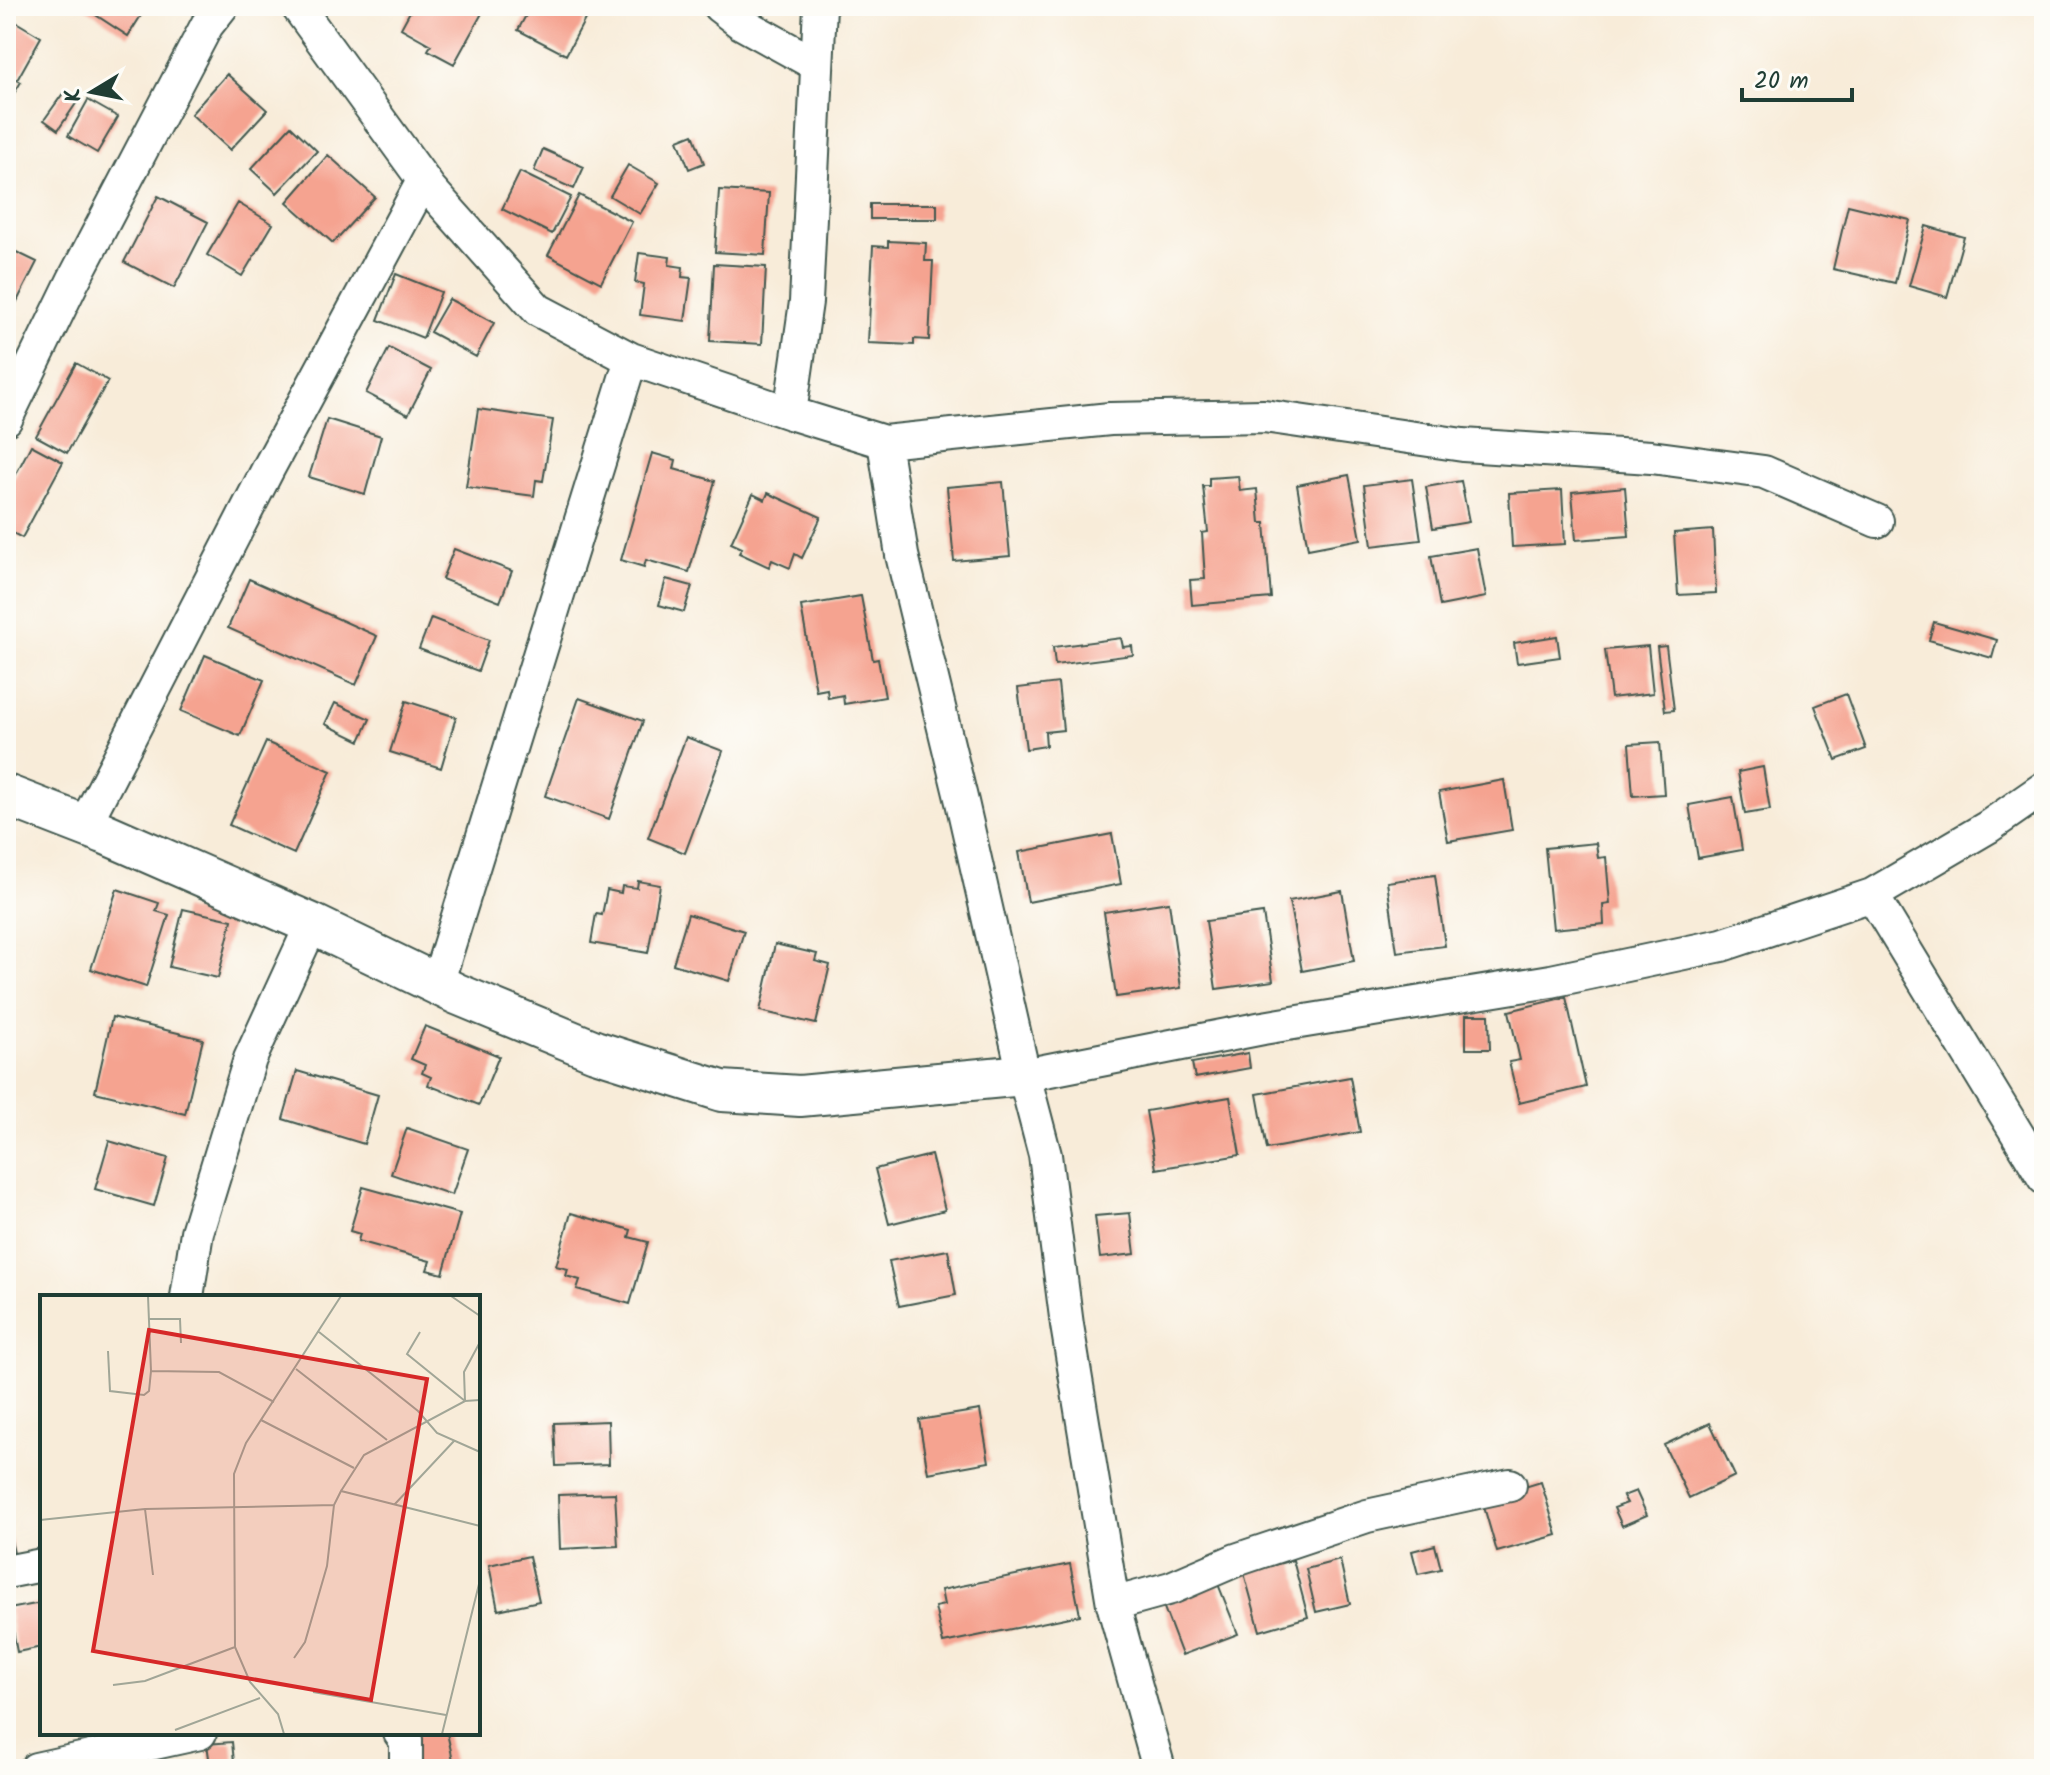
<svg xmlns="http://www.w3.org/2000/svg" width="2050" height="1775" font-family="Kalam,sans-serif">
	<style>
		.building { fill: #f5a390 }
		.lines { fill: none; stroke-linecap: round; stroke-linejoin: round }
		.minor-casing { stroke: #40574d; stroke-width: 36 }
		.tertiary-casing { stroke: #40574d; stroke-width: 44 }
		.minor { stroke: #fff; stroke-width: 32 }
		.tertiary { stroke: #fff; stroke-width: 40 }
		.inset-road { fill: none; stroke: #a1a697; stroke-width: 2 }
		.view { fill: #d62828; fill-opacity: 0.15; stroke: #d62828; stroke-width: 4 }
		.inset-edge { fill: none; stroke: #1f3d34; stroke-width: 4 }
	</style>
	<rect width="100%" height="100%" fill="#fdfcf7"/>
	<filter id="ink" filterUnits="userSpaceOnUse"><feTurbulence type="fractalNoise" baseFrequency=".0125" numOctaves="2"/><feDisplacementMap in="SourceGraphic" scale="16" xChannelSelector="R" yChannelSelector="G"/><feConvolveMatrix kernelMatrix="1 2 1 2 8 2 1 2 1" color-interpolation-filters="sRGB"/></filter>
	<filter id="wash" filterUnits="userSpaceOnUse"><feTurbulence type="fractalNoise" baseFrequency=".006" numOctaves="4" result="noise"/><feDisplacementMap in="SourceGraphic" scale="32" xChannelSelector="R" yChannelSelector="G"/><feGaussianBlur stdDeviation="1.8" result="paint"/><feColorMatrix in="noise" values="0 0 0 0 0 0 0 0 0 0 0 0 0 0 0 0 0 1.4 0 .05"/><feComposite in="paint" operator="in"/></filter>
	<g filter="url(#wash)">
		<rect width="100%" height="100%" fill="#f8ecd9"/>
		<g id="blocks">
			<path class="building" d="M82,6h65l-19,30z
				M413,6h73l-32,58 -26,-14 3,-5 -30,-17z
				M531,6h61l-26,49 -48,-25z
				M6,16l35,21 -24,43 4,2 -15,25z
				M227,74l40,36 -37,40 -39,-36z
				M64,92l13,10 -19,28 -14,-10z
				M88,100l30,17 -21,36 -29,-17z
				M291,126l26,25 -40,42 -26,-24z
				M693,134l11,29 -15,6 -11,-29z
				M543,149l41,18 -10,22 -40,-18z
				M328,155l47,42 -42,46 -46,-41z
				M628,165l31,18 -19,31 -30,-18z
				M520,172l51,25 -19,37 -50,-25z
				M719,190l50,3 -4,62 -50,-3z
				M579,195l53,27 -31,61 -53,-28z
				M158,196l50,26 -34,66 -50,-26z
				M238,203l35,21 -31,52 -35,-21z
				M870,204h67v15h-67z
				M1848,205l62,15 -15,63 -62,-14z
				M1926,226l38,11 -17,60 -38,-11z
				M888,241l38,2 -1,18h8l-4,79 -15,-1v6l-46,-2 5,-97 15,1z
				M6,247l31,15 -31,61z
				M639,253l31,4 -1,8 14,2 -1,10 9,1 -6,43 -45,-6 4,-31 -9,-2z
				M714,264l52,3 -4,77 -52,-3z
				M396,274l45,18 -18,46 -45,-18z
				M449,299l45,24 -18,34 -46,-25z
				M389,348l42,22 -23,45 -42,-22z
				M76,363l32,18 -41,72 -31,-17z
				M478,409l75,11 -10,61 -7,-1 -2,16 -68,-9z
				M327,419l54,17 -16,58 -56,-17z
				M31,445l32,17 -41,76 -13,-7 2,-4 -5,-3v-31z
				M652,453l24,7 -2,9 41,12 -26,91 -43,-12 -2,7 -23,-7z
				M1349,475l12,64 -53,10 -11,-64z
				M1238,476l2,15 17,-2 3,34h5l6,75 -79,7 -2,-25 15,-1 -3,-46 6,-1 -5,-46h6v-8z
				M1412,479l9,61 -49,6 -8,-61z
				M1461,481l8,41 -36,6 -7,-41z
				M1003,482l7,74 -56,5 -7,-74z
				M1625,487l4,49 -53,4 -4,-48z
				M1562,490l3,54 -53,3 -3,-54z
				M768,493l53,24 -19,41 -7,-4 -5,14 -18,-8 -3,7 -30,-14 3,-5 -11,-5 22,-49 12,6z
				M1713,530l3,63 -38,2 -4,-62z
				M1477,548l9,49 -46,9 -9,-50z
				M454,549l58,22 -12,31 -58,-23z
				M249,579l128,57 -21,49 -128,-57z
				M666,579l26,7 -8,26 -25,-7z
				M861,596l12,64 5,-1 7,38 -41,7 -1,-9 -15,3 -1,-9 -11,2 -15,-85z
				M431,618l58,22 -11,31 -59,-22z
				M1934,622l63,18 -5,18 -63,-18z
				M1557,636l3,21 -43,6 -3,-20z
				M1121,638l2,9 9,-1 1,9 -78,10 -2,-18z
				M1648,646l5,47 -42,5 -6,-48z
				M1666,646l8,64 -9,1 -8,-64z
				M205,655l59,25 -24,56 -59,-25z
				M1058,683l5,47 -18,2 1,14 -20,3 -8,-61z
				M1846,694l20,55 -30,11 -21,-54z
				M579,698l64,23 -34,98 -64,-23z
				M406,701l50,16 -15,51 -51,-16z
				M335,703l35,16 -10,22 -35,-17z
				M686,737l37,14 -38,102 -37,-15z
				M266,742l65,29 -37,83 -65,-29z
				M1660,742l4,52 -31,2 -4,-52z
				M1763,767l7,43 -25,4 -7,-42z
				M1504,780l8,50 -64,11 -9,-49z
				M1733,797l9,53 -44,8 -9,-53z
				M1112,834l9,50 -93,18 -9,-50z
				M1596,843l2,15 8,-1 4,47 -7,1 1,19 -51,5 -8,-81z
				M1435,875l10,71 -48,6 -10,-70z
				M638,881l22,4 -12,68 -57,-10 5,-29 6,1 5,-25 14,3 1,-7 15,2z
				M117,889l42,14 -3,8 13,4 -23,72 -55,-18z
				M1342,891l12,70 -52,10 -13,-70z
				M1169,902l12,86 -65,9 -12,-85z
				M183,909l49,11 -14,58 -49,-11z
				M1263,913l10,68 -57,8 -10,-68z
				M688,914l56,17 -15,50 -56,-17z
				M775,944l42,10 -2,7 15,4 -14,59 -56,-13z
				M1566,997l20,90 -67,16 -10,-41 11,-2 -11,-49z
				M1466,1015h23l1,34h-24z
				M112,1017l91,22 -18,75 -90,-22z
				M425,1026l74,30 -20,49 -51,-20 3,-8 -9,-4 3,-8 -14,-6z
				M1248,1053l2,15 -55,10 -3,-15z
				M297,1071l81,24 -14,49 -81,-25z
				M1350,1077l10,55 -93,17 -10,-55z
				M1230,1097l10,58 -84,14 -10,-58z
				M407,1128l61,21 -16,46 -61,-21z
				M109,1141l59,17 -14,48 -59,-17z
				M931,1155l14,55 -56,14 -14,-55z
				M363,1187l97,27 -17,60 -16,-4 3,-9 -72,-20 2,-7 -10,-3z
				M571,1213l60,17 -2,7 19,5 -18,62 -53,-15 3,-9 -14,-4 2,-7 -12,-3z
				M1130,1213l5,41 -35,4 -5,-42z
				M948,1250l8,45 -57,11 -10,-45z
				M980,1410l9,52 -61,11 -9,-53z
				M608,1421l1,43 -53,2 -2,-43z
				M1710,1423l25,53 -46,22 -25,-53z
				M1541,1482l16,53 -60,17 -15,-52z
				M1636,1491l11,24 -25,11 -8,-18 13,-5 -4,-7z
				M615,1493l3,53 -58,3 -2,-54z
				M6,1520l8,33 -8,1z
				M1435,1545l6,24 -23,5 -6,-23z
				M529,1556l10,45 -41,9 -9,-45z
				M1293,1560l15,57 -48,14 -16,-58z
				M1340,1560l10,44 -34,8 -10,-43z
				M1070,1564l10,51 -137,28 -8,-36 9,-2 -3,-15z
				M1218,1584l20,50 -56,21 -19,-50z
				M41,1603l1,44 -25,5 -8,-43z
				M408,1733h39l8,36h-44z
				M232,1742l2,20 -24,3 -3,-21z"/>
		</g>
	</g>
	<g filter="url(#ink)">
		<use href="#blocks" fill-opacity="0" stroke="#40574d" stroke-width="2"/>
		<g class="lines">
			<g class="minor-casing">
				<path id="minor" d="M297,6l133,183 108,121 93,49 159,54
					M719,6l22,17 76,42
					M820,6l-14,296 -16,111 94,29 18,113 60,247 62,273 21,80 22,170 46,279 46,165
					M6,419l67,-138 134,-256 15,-19
					M884,442l226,-23 154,-3 199,29 188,12 113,15 113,49
					M84,826l184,-357 155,-288
					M1872,895l172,283
					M437,984l194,-625
					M1024,1075l239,-47 288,-47 171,-36 150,-50 116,-68 56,-39
					M187,1297l10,-65 53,-173 62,-135
					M6,1572l36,-7
					M1113,1604l58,-16 65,-28 131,-44 143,-31
					M400,1733l6,7v29
					M36,1769l164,-36"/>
			</g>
			<g class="tertiary-casing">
				<path id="tertiary" d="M6,795l98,38 208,91 145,70 138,57 127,40 78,5 224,-21"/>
			</g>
			<use href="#minor" class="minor"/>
			<use href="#tertiary" class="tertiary"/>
		</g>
	</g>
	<g transform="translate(40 1295)">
		<rect width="440" height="440" fill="#f8ecd9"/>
		<path class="inset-road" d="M108,1l3,75 68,1 55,30M411,1l29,20M109,24h31l1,24M279,37l99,79 19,22 43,19M380,37l-13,22 58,47M68,56l2,40 34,4 5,-4 2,-20M256,74l91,71M425,106l-1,-29 16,-30M221,125l93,48M301,196l23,-36 101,-54 15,-1M354,210l60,-64M105,214l8,66M0,225l105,-11 189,-4 7,-14 139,35M254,363l11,-16 22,-76 7,-61M73,390l32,-4 90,-34M273,397l133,23M135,435l85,-32M244,439l-6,-20 -28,-32 -15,-35 -1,-173 12,-31 95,-147M402,439l38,-154"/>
		<path class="view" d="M109,35l278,49 -56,321 -278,-49z"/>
		<rect width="440" height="440" class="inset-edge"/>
	</g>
	<rect width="2050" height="1775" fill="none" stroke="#fdfcf7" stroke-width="32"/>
	<g transform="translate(92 92) rotate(260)" stroke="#fdfcf7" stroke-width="6" paint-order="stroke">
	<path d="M0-6L14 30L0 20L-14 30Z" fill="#1f3d34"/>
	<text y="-12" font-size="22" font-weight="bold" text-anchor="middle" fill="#1f3d34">K</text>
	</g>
	<path d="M1742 88v12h110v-12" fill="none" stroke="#1f3d34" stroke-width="4"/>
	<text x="1754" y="88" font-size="24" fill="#1f3d34" stroke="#fdfcf7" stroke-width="6" paint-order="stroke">20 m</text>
</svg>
